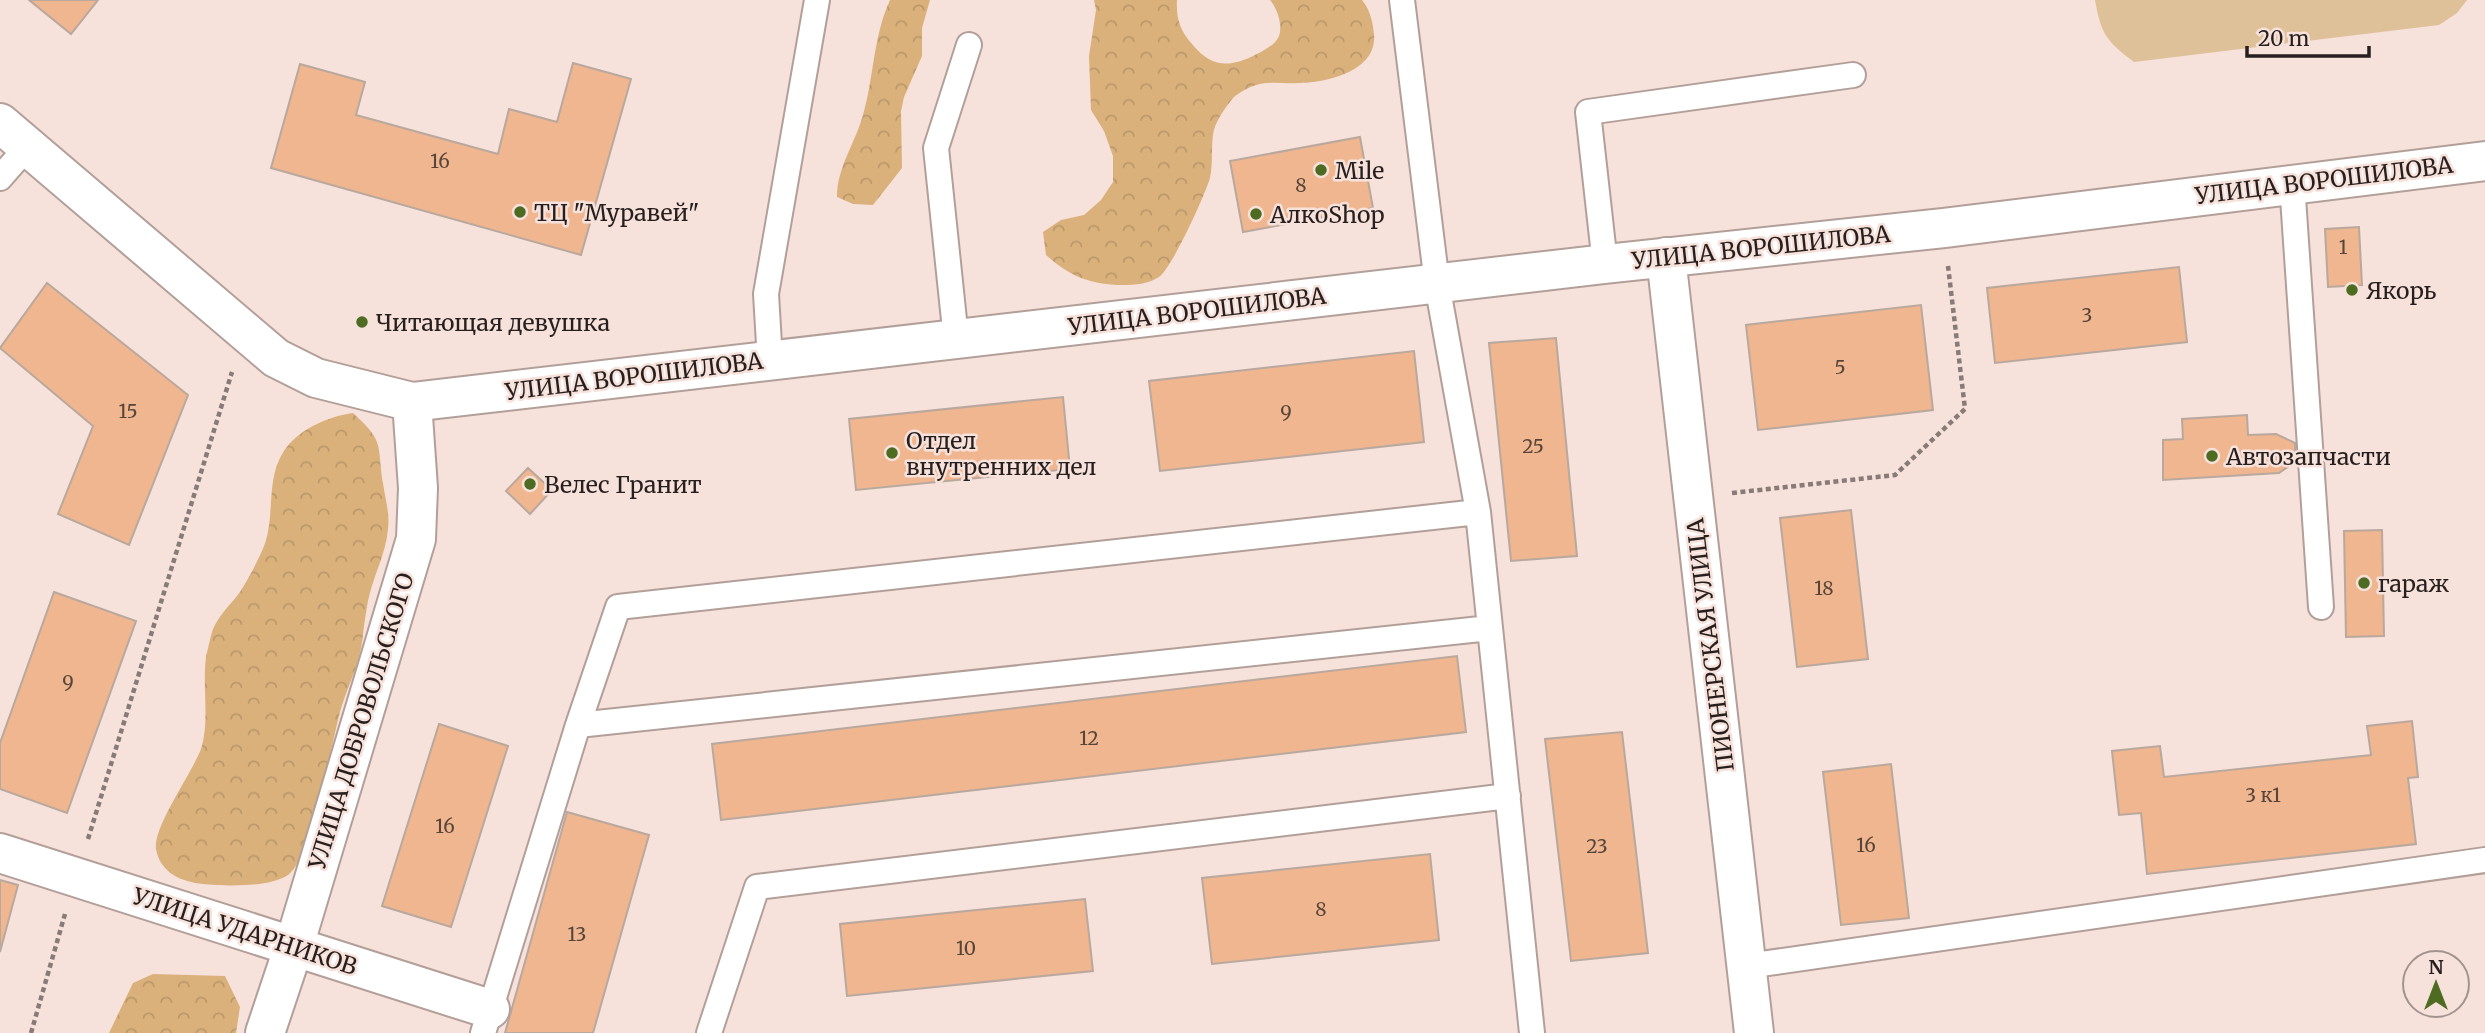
<svg xmlns="http://www.w3.org/2000/svg" width="2485" height="1033" font-family="Merriweather,serif">
	<style>
		.forest { fill: url(#forest-crowns) }
		.garden { fill: #dec099 }
		.building { fill: #efb68f; stroke: #b9a89d; stroke-width: 2 }
		.lines { fill: none; stroke-linecap: round; stroke-linejoin: round }
		.lane-casing { stroke: #b39f99; stroke-width: 28 }
		.street-casing { stroke: #b39f99; stroke-width: 42 }
		.secondary-casing { stroke: #b39f99; stroke-width: 42 }
		.path { stroke: #887a76; stroke-width: 4.5; stroke-dasharray: 5 3.5; stroke-linecap: butt }
		.lane { stroke: #fff; stroke-width: 24 }
		.street { stroke: #fff; stroke-width: 38 }
		.secondary { stroke: #fff; stroke-width: 38 }
		.poi-dot { fill: #4d6c22; stroke: #f7e1db; stroke-width: 2.5 }
		.labels { text-anchor: middle; dominant-baseline: central; stroke-width: 5; stroke-linejoin: round; paint-order: stroke }
		.number-label { font-size: 19px; fill: #58453a }
		.poi-label { font-size: 23px; fill: #261f1d; stroke: #f7e1db; text-anchor: start }
		.street-label { font-size: 23px; fill: #261f1d; stroke: #f7e1db }
	</style>
	<defs>
		<pattern id="forest-crowns" width="20" height="18" patternUnits="userSpaceOnUse" patternTransform="scale(1.75)"><rect width="20" height="18" fill="#dab17b"/><path d="M2 6a3 3 0 1 1 6 0M12 15a3 3 0 1 1 6 0" fill="none" stroke="#bb986a"/></pattern>
	</defs>
	<rect width="100%" height="100%" fill="#f7e1db"/>
	<path class="forest" d="M930,0l-8,28v28l-18,41 -3,14 1,57 -29,37 -20,-1 -16,-7c0,-30 18,-53 26,-82 11,-38 10,-78 27,-115z
		M1094,0h83c-1,18 3,31 15,44 21,26 40,23 67,9 7,-4 17,-9 20,-17 4,-11 -2,-28 -9,-36h92c8,10 11,22 12,35 3,36 -47,48 -76,48 -13,1 -29,-2 -42,2 -7,2 -18,8 -23,13 -8,10 -19,25 -20,37 -2,15 0,29 -3,43 -5,17 -38,90 -51,99 -10,7 -25,8 -36,8 -32,0 -54,-9 -77,-30l-3,-23 18,-12 23,-5 17,-15 12,-18v-26l-9,-25 -13,-21 -2,-54 7,-46z
		M353,413c32,29 24,31 30,70 2,15 7,30 5,46 -2,25 -15,47 -20,72 -2,11 -4,23 -5,34 -3,30 -15,49 -23,77 -9,33 -28,146 -52,163 -19,13 -64,11 -85,9 -21,-2 -43,-11 -47,-35 -3,-22 36,-76 45,-100 9,-28 1,-62 5,-92 2,-8 4,-19 7,-28 6,-14 18,-25 27,-37 8,-12 16,-28 22,-41 15,-32 2,-70 22,-100 13,-21 45,-35 69,-38z
		M153,974l72,2 15,31 -4,26h-127l24,-50z"/>
	<path class="garden" d="M2095,0h372l-10,13 -18,12 -305,37c-28,-21 -33,-28 -39,-62z"/>
	<path class="building" d="M29,0h69l-27,34z
		M573,63l58,16 -50,176 -310,-87 29,-104 65,18 -9,33 142,39 11,-45 48,13z
		M1360,137l13,71 -130,24 -13,-71z
		M2359,227l3,58 -34,2 -3,-58z
		M2179,267l8,75 -192,21 -8,-75z
		M47,283l141,112 -59,150 -71,-31 35,-88 -93,-78z
		M1921,305l12,105 -175,20 -12,-105z
		M1556,338l21,218 -66,5 -22,-218z
		M1414,351l10,91 -264,29 -11,-90z
		M1063,397l7,72 -214,21 -7,-71z
		M2247,415l1,20 28,-1 19,9v19l-16,11 -116,7v-40l20,-1 -1,-20z
		M528,468l24,22 -22,24 -24,-23z
		M1851,510l17,149 -71,8 -17,-149z
		M2382,530l2,106 -38,1 -2,-106z
		M54,592l82,29 -69,192 -67,-24v-46z
		M1457,656l9,76 -745,88 -9,-76z
		M2412,721l6,56 -10,1 8,66 -269,30 -6,-61 -22,2 -7,-64 48,-5 4,31 207,-22 -4,-29z
		M439,724l69,22 -57,181 -69,-21z
		M1622,732l26,221 -77,8 -26,-222z
		M1891,764l18,154 -68,7 -18,-153z
		M567,812l82,23 -56,198h-88z
		M1430,854l9,86 -227,24 -10,-86z
		M0,880l18,5 -18,67z
		M1085,899l8,72 -246,25 -7,-72z"/>
	<g class="lines">
		<g class="lane-casing">
			<path id="lane" d="M1402,0l35,284 41,228 54,521
				M0,178l28,-32
				M2292,183l29,424
				M1605,264l-17,-152 265,-37
				M956,339l-20,-191 33,-103
				M770,361l-4,-67 51,-294
				M578,725l40,-118 860,-95
				M1747,966l738,-106
				M483,1033l95,-308 912,-97
				M709,1033l48,-146 751,-91"/>
		</g>
		<g class="street-casing">
			<path id="street" d="M1666,257l88,776
				M0,853l490,156
				M265,1033l29,-87 122,-407 2,-51 -6,-86"/>
		</g>
		<g class="secondary-casing">
			<path id="secondary" d="M0,123l276,235 40,20 96,24 1193,-138 339,-36 541,-67"/>
		</g>
		<path class="path" d="M1732,493l163,-18 70,-66 -17,-143
			M88,839l144,-467
			M31,1033l34,-119"/>
		<use href="#lane" class="lane"/>
		<use href="#street" class="street"/>
		<use href="#secondary" class="secondary"/>
	</g>
	<g class="poi-dot">
		<circle cx="1321" cy="170" r="7"/>
		<circle cx="520" cy="212" r="7"/>
		<circle cx="1256" cy="214" r="7"/>
		<circle cx="2352" cy="290" r="7"/>
		<circle cx="362" cy="322" r="7"/>
		<circle cx="892" cy="453" r="7"/>
		<circle cx="2212" cy="456" r="7"/>
		<circle cx="530" cy="484" r="7"/>
		<circle cx="2364" cy="583" r="7"/>
	</g>
	<g class="labels">
		<g class="number-label">
			<text x="440" y="161">16</text>
			<text x="1301" y="185">8</text>
			<text x="2343" y="247">1</text>
			<text x="2087" y="315">3</text>
			<text x="1840" y="367">5</text>
			<text x="128" y="411">15</text>
			<text x="1286" y="412">9</text>
			<text x="1533" y="446">25</text>
			<text x="1824" y="588">18</text>
			<text x="68" y="682">9</text>
			<text x="1089" y="738">12</text>
			<text x="2263" y="795">3 к1</text>
			<text x="445" y="826">16</text>
			<text x="1866" y="845">16</text>
			<text x="1597" y="846">23</text>
			<text x="1321" y="909">8</text>
			<text x="577" y="934">13</text>
			<text x="966" y="948">10</text>
		</g>
		<g class="poi-label">
			<text x="1335" y="170">Mile</text>
			<text x="534" y="212">ТЦ "Муравей"</text>
			<text x="1270" y="214">АлкоShop</text>
			<text x="2366" y="290">Якорь</text>
			<text x="376" y="322">Читающая девушка</text>
			<text x="906" y="440">Отдел<tspan x="906" dy="26">внутренних дел</tspan></text>
			<text x="2226" y="456">Автозапчасти</text>
			<text x="544" y="484">Велес Гранит</text>
			<text x="2378" y="583">гараж</text>
		</g>
		<g class="street-label">
			<text transform="translate(2324 180) rotate(-7)">УЛИЦА ВОРОШИЛОВА</text>
			<text transform="translate(1761 247) rotate(-6)">УЛИЦА ВОРОШИЛОВА</text>
			<text transform="translate(1197 311) rotate(-7)">УЛИЦА ВОРОШИЛОВА</text>
			<text transform="translate(634 376) rotate(-7)">УЛИЦА ВОРОШИЛОВА</text>
			<text transform="translate(1710 645) rotate(-97)">ПИОНЕРСКАЯ УЛИЦА</text>
			<text transform="translate(361 721) rotate(-73)">УЛИЦА ДОБРОВОЛЬСКОГО</text>
			<text transform="translate(245 931) rotate(18)">УЛИЦА УДАРНИКОВ</text>
		</g>
	</g>
	<g transform="translate(2436 984)"><circle r="33" fill="#f7e1db" stroke="#a3938f" stroke-width="2"/>
	<path d="M0-5L12 26L0 18L-12 26Z" fill="#4d6c22"/>
	<text y="-10" font-size="19" font-weight="bold" text-anchor="middle" fill="#261f1d">N</text>
	</g>
	<path d="M2247 46v10h122v-10" fill="none" stroke="#261f1d" stroke-width="3.5"/>
	<text x="2258" y="46" font-size="21" fill="#261f1d" stroke="#f7e1db" stroke-width="5" paint-order="stroke">20 m</text>
</svg>
